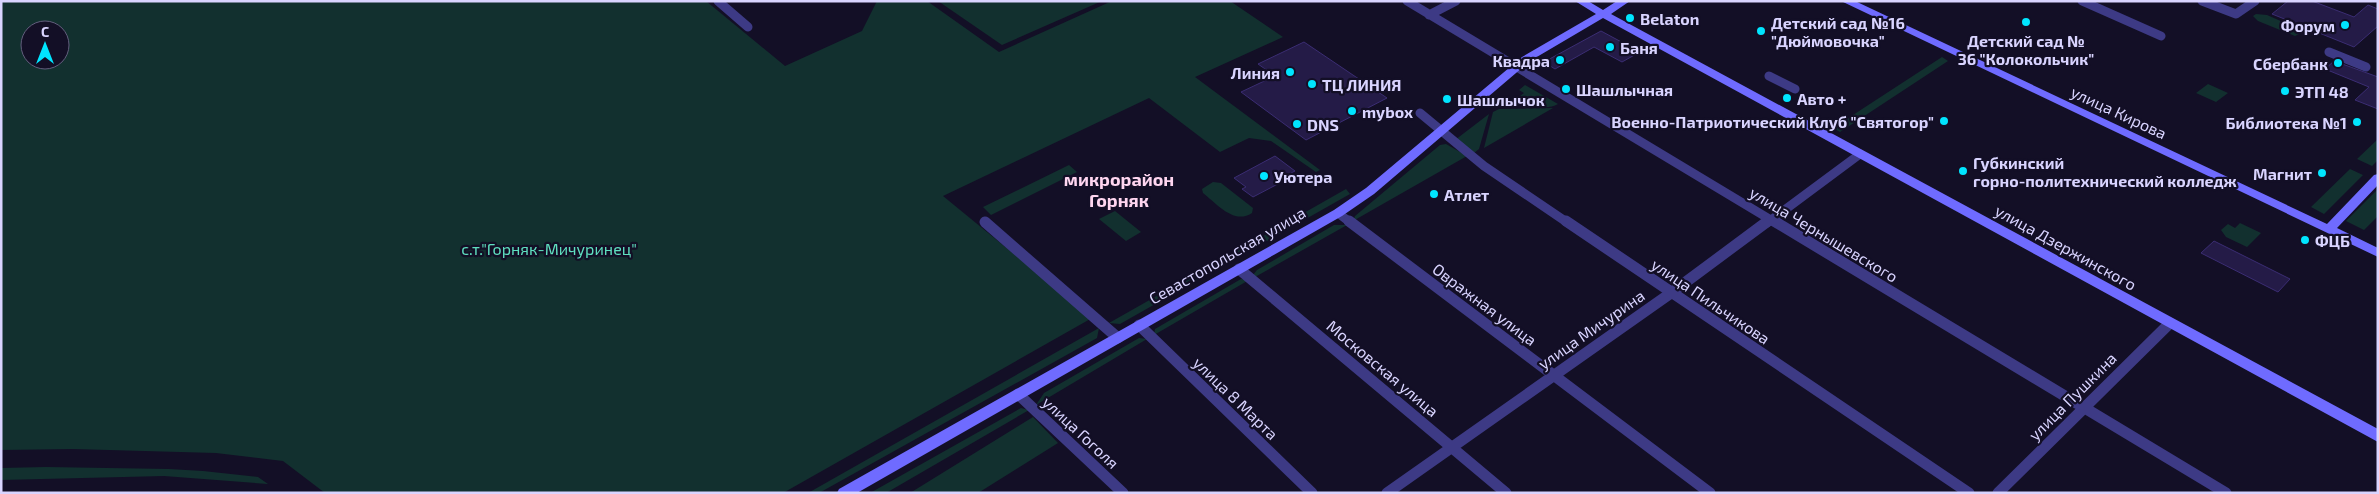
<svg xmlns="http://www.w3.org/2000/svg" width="2379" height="494" font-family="'Exo 2',sans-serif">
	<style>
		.green { fill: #12302f; fill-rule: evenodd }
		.building { fill: #241b47; stroke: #3b2d73 }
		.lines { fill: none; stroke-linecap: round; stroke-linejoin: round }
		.street-far1 { stroke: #3d3a85; stroke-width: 9 }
		.street { stroke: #3d3a85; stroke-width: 11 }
		.secondary { fill: #6f6bff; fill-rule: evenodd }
		.poi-dot { fill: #00e5ff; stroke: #130f26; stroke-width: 2 }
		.labels { text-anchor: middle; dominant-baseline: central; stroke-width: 4.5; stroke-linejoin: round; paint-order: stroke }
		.poi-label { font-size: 16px; font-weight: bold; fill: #d9d4ff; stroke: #130f26; text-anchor: start }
		.street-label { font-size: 16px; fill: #d9d4ff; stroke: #130f26 }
		.park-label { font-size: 16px; fill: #5fe0c0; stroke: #130f26 }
		.neighbourhood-label { font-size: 18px; font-weight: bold; fill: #ffd6f0; stroke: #130f26 }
	</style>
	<rect width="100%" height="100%" fill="#130f26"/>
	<path class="green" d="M1,1h705l79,65 77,-35 15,-30h50l72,51 113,-51h118l53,36 -88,40 125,93 -4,2 -45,-31 -22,-3 -29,14 -71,-54 -206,98 149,122 -309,175h-458l-42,-32 -67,-8 -143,-4 -72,1zM30,30h30v30h-30z
		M938,1h164l-100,44z
		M2256,14l11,1 25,11 -2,2 11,5 -6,3 -37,-15 -5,-5z
		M1942,57l6,4 -108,71 -7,-4z
		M2208,84l20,9 -12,9 -20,-9z
		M1525,85l33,19c-12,7 -31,1 -42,-5l8,-6 -5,-3z
		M1553,108l-69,40 9,-36 6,-3z
		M1489,114l-10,35 -5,4 -19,-13z
		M2378,139v21l-6,6 -15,-7z
		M1446,144l21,12 -114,65 2,-5 85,-71z
		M1069,165l8,7 -86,43 -8,-8z
		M2350,169l13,6 -39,39 -13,-7z
		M1213,182l8,1 32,25 -1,5c-18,12 -35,-9 -49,-20l-1,-4z
		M1346,189l4,5 -83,47h-6l-3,-2z
		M2378,189v27l-14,14 -18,-9z
		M1115,211l26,21 -15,9 -27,-22z
		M2240,223l21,10 -14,14 -21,-10 -5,-7 7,-6 7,4z
		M1334,225h13l-92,52 -2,-2 4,-5z
		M1243,247l3,3 -6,6 -120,68 -11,-1z
		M1241,279l8,1 -95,55 1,-6z
		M1099,328l-2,10 -278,155h-11z
		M1139,338l8,1 -111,66 8,-12z
		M1021,408l8,2 -143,83h-16z
		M1033,417l25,26 -80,50h-68z
		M46,467l123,2 34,2 55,6 10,7 -104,-8 -163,4v-12z"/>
	<path class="building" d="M2288,1h24l42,16 14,-12 10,4v17l-24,21 -82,-33z
		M1601,31l39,21 -18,10 -28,-15 -39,22 -11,-7z
		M1304,42l83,56 -81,42 -65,-48 34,-16 -17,-12z
		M2334,61l44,16v32l-23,-9 14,-13 -44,-18z
		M1275,156l20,15 -4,2 4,2 -42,22 -11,-8 4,-2 -12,-9z
		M2214,241l76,38 -12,13 -77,-39z"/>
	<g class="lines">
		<path class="street-far1" d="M718,1l30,26
			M1407,1l369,222
			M2082,1l79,35
			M2202,1l34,13 19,-13
			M1429,15l27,-14
			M2329,52l37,15
			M1769,76l26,13
			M1420,113l64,53 84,57
			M1338,213l13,10
			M1767,223l93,-69"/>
		<path class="street" d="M1349,221l361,272
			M1566,221l403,272
			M1774,221l452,272
			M985,222l133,116
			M1239,269l267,224
			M1139,325l173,168
			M1018,394l105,99
			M1387,493l284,-200 97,-72
			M1998,493l172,-170"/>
		<path class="secondary" d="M1575,1h13l15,9 14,-9h13l-19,13 767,415v13l-775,-424 -73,43 -156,133 -32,22 -485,277h-20l2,-4 495,-279 32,-22 156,-131 74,-43z
			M1841,1h14l472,223 47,-49 4,-1v11l-41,43 41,20v9z"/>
	</g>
	<g class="poi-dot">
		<circle cx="1630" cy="18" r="5"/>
		<circle cx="2026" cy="22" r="5"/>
		<circle cx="2345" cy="25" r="5"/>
		<circle cx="1761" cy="31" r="5"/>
		<circle cx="1610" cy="47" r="5"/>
		<circle cx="1560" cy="60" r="5"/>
		<circle cx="2338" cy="63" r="5"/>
		<circle cx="1290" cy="72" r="5"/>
		<circle cx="1312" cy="84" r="5"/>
		<circle cx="1566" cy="89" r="5"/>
		<circle cx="2285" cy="91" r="5"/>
		<circle cx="1787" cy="98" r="5"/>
		<circle cx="1447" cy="99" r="5"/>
		<circle cx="1352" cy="111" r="5"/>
		<circle cx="1944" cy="121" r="5"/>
		<circle cx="2357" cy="122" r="5"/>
		<circle cx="1297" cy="124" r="5"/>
		<circle cx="1963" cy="171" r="5"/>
		<circle cx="2322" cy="173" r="5"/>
		<circle cx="1264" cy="176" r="5"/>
		<circle cx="1434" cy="194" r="5"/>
		<circle cx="2305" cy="240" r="5"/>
	</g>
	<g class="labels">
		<g class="poi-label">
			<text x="1640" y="18">Belaton</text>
			<text x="1771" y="22">Детский сад №16<tspan x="1771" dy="18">"Дюймовочка"</tspan></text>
			<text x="2335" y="25" text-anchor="end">Форум</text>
			<text x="2026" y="40" text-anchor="middle">Детский сад №<tspan x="2026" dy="18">36 "Колокольчик"</tspan></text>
			<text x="1620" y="47">Баня</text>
			<text x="1550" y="60" text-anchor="end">Квадра</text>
			<text x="2328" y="63" text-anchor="end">Сбербанк</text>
			<text x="1280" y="72" text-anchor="end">Линия</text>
			<text x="1322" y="84">ТЦ ЛИНИЯ</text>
			<text x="1576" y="89">Шашлычная</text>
			<text x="2295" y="91">ЭТП 48</text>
			<text x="1797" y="98">Авто +</text>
			<text x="1457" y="99">Шашлычок</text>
			<text x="1362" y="111">mybox</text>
			<text x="1934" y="121" text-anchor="end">Военно-Патриотический Клуб "Святогор"</text>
			<text x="2347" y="122" text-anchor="end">Библиотека №1</text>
			<text x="1307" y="124">DNS</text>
			<text x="1973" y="162">Губкинский<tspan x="1973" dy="18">горно-политехнический колледж</tspan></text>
			<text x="2312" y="173" text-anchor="end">Магнит</text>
			<text x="1274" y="176">Уютера</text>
			<text x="1444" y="194">Атлет</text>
			<text x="2315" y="240">ФЦБ</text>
		</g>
		<g class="street-label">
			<text transform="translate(2119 112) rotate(25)">улица Кирова</text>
			<text transform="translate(1824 234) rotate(31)">улица Чернышевского</text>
			<text transform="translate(2066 247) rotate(29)">улица Дзержинского</text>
			<text transform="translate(1227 255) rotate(-30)">Севастопольская улица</text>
			<text transform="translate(1711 301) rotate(34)">улица Пильчикова</text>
			<text transform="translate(1485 304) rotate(37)">Овражная улица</text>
			<text transform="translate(1591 329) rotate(-35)">улица Мичурина</text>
			<text transform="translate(1383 368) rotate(40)">Московская улица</text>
			<text transform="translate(2072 396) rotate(-45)">улица Пушкина</text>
			<text transform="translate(1236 398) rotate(44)">улица 8 Марта</text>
			<text transform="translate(1081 432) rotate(43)">улица Гоголя</text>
		</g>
		<g class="park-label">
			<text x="549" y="248">с.т."Горняк-Мичуринец"</text>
		</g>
		<g class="neighbourhood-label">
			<text x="1119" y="179">микрорайон<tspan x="1119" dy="21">Горняк</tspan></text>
		</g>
	</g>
	<rect width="2379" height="494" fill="none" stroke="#d9d4ff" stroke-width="5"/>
	<g transform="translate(45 45)"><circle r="24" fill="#130f26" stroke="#625e7d"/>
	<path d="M0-4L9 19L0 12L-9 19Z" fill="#00e5ff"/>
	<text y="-8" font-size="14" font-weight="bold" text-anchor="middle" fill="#d9d4ff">С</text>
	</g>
</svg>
